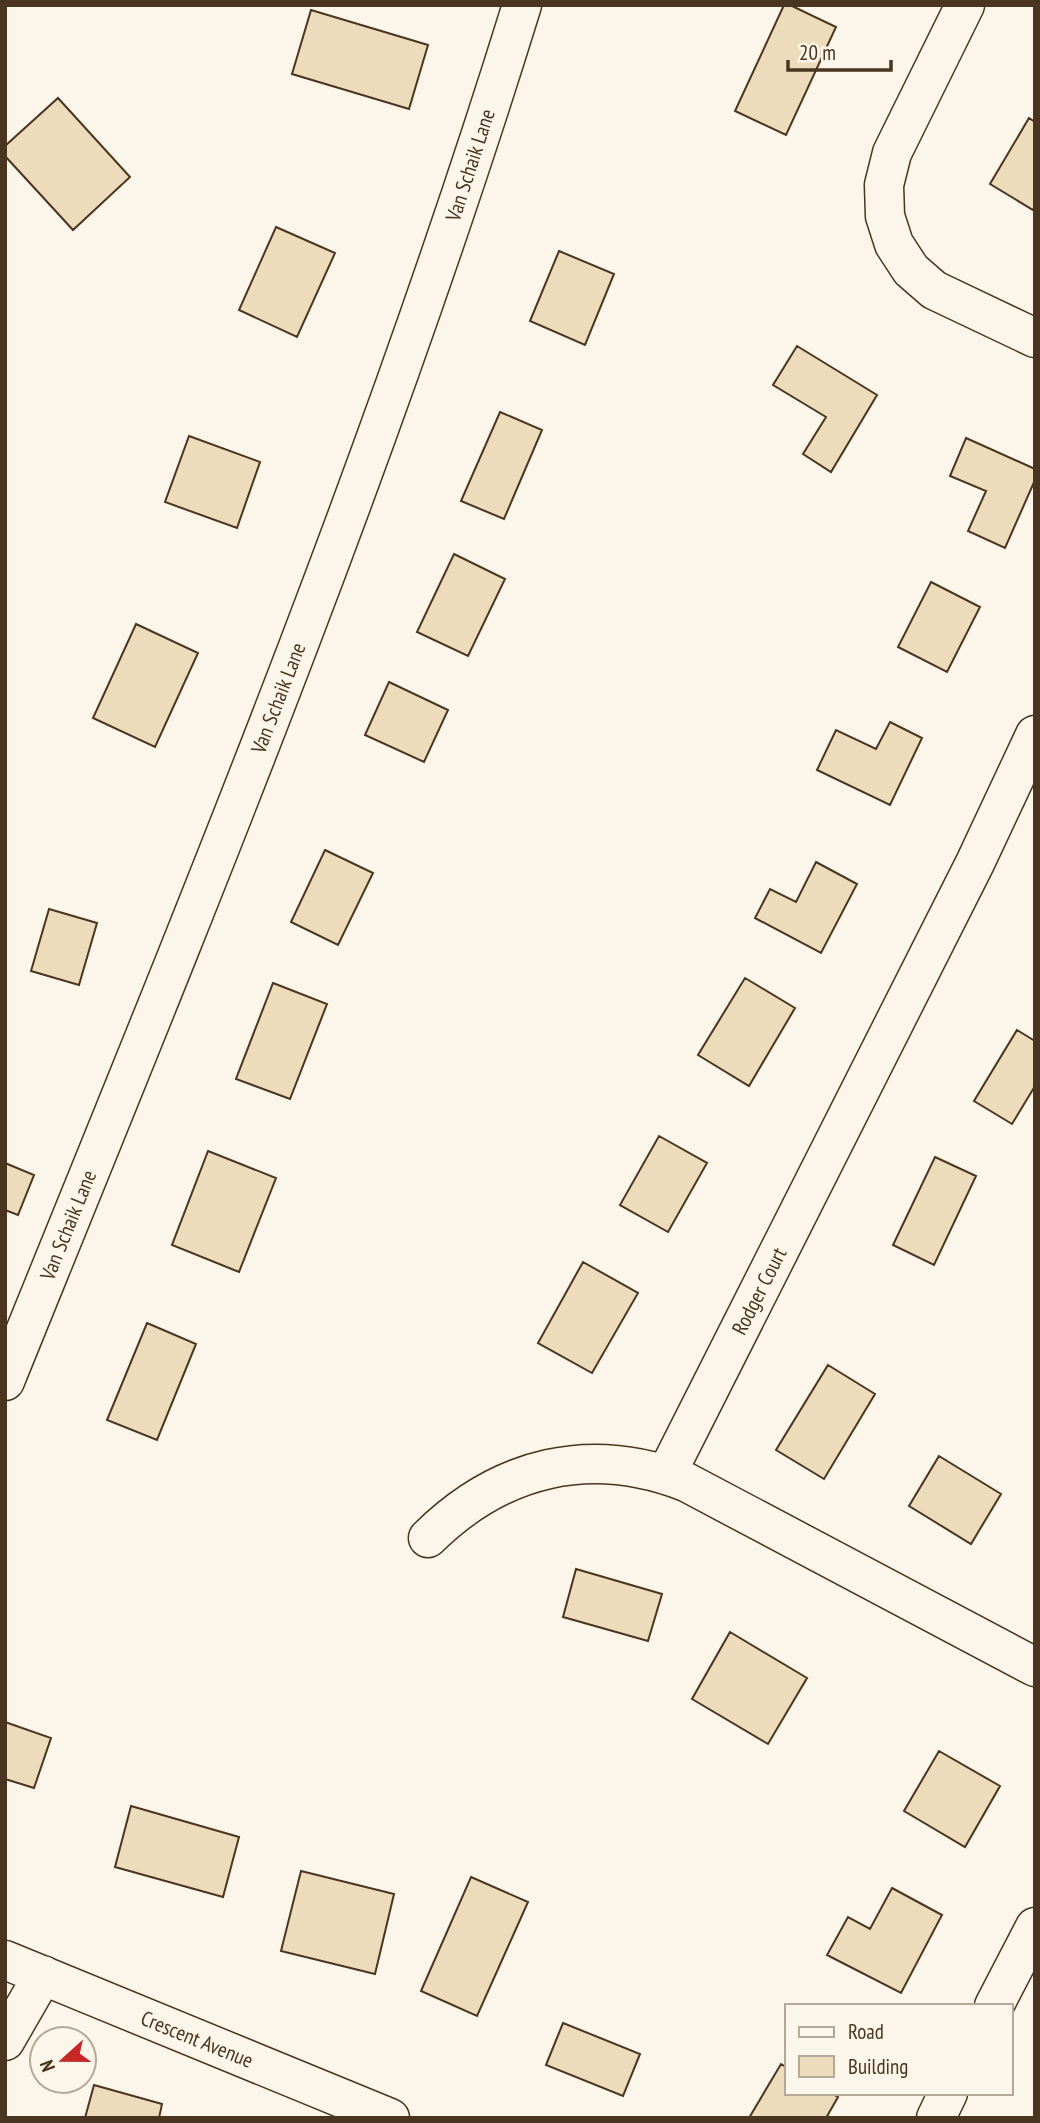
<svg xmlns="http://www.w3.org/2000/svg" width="1040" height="2123" font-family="'PT Sans Narrow',sans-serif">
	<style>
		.building { fill: #ecdcbc; stroke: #4a3520; stroke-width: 2 }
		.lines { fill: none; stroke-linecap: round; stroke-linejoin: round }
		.minor-casing { stroke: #4a3520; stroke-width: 41 }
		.minor { stroke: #fbf6e9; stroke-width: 38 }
		.labels { text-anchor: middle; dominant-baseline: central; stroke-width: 5; stroke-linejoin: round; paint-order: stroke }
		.street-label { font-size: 21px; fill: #4a3520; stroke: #fbf6e9 }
	</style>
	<rect width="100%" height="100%" fill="#fbf6e9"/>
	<path class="building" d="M784,5h6l46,22 -50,108 -51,-24z
		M311,10l117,35 -19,64 -117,-35z
		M58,98l72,79 -57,53 -68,-74v-10z
		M1029,118l6,4v84l-2,4 -43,-26z
		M276,227l59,26 -38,84 -58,-27z
		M559,251l55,23 -29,71 -55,-24z
		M797,346l80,49 -46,77 -28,-18 23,-37 -53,-32z
		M500,412l42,18 -38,89 -43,-18z
		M189,436l71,26 -23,66 -72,-26z
		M966,438l69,31v11l-30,68 -37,-17 18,-40 -36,-15z
		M454,554l51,25 -37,77 -51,-24z
		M931,582l49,25 -33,65 -49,-25z
		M136,624l62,29 -43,94 -62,-29z
		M389,682l59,28 -24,52 -59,-27z
		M890,722l32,16 -32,67 -73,-35 19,-40 40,19z
		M325,850l48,23 -35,72 -47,-23z
		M816,862l41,22 -36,69 -66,-35 15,-29 26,13z
		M49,909l48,14 -18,62 -48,-14z
		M745,978l50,30 -46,78 -51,-31z
		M273,983l54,21 -37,95 -54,-20z
		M1017,1030l18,11v45l-23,38 -38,-23z
		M659,1136l48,27 -39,69 -48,-27z
		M208,1151l68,27 -37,94 -67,-27z
		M935,1157l41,19 -42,89 -41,-20z
		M5,1163l29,12 -16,40 -13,-5z
		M583,1262l55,31 -46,80 -54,-30z
		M147,1323l49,21 -39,96 -50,-20z
		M828,1365l47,29 -51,85 -48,-29z
		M939,1456l62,38 -30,50 -62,-38z
		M576,1569l86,25 -14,47 -85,-24z
		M730,1632l77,46 -39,66 -76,-45z
		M5,1722l46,16 -17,50 -29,-9z
		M939,1751l61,35 -35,61 -61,-36z
		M131,1806l108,31 -16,60 -108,-30z
		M301,1871l93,23 -19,80 -94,-23z
		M471,1877l57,25 -51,114 -56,-25z
		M892,1888l50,27 -41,78 -74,-38 21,-38 22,12z
		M563,2023l77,31 -17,42 -77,-31z
		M781,2064l5,3v26h45l7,4 -12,21h-77z
		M94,2085l68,19 -3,14h-74z"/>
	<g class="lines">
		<g class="minor-casing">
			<path id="minor" d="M965,5l-73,148 -8,32 1,31 9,28 17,26 23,20 101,48
				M5,1381c184,-454 372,-907 517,-1376
				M666,1475l309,-612 60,-128
				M428,1538c73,-72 162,-93 258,-56l349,185
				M5,1960l385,158
				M994,2006l41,-79
				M5,2041l38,-66
				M936,2118l12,-25"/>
		</g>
		<use href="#minor" class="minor"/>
	</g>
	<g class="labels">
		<g class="street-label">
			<text transform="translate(470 165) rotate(-72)">Van Schaik Lane</text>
			<text transform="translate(278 698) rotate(-69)">Van Schaik Lane</text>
			<text transform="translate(68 1225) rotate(-68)">Van Schaik Lane</text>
			<text transform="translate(759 1291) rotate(-63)">Rodger Court</text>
			<text transform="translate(197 2039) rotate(22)">Crescent Avenue</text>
		</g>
	</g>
	<rect width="1040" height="2123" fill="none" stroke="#4a3520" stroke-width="14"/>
	<rect x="785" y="2004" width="228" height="91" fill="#fbf6e9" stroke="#b4a999" stroke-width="2"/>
	<rect x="799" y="2027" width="35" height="10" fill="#fbf6e9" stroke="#b4a999" stroke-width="2"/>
	<text x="848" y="2039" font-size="21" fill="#4a3520">Road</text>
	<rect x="799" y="2056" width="35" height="21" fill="#ecdcbc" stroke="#b4a999" stroke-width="2"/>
	<text x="848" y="2074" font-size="21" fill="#4a3520">Building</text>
	<g transform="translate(63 2060) rotate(249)"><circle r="33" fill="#fbf6e9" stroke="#b4a999" stroke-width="2"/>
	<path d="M0-5L12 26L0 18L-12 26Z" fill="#c62828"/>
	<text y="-10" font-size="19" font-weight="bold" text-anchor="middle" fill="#4a3520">N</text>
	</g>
	<path d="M788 60v10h103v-10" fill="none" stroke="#4a3520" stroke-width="3.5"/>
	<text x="799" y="60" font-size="21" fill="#4a3520" stroke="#fbf6e9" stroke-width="5" paint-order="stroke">20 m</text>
</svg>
